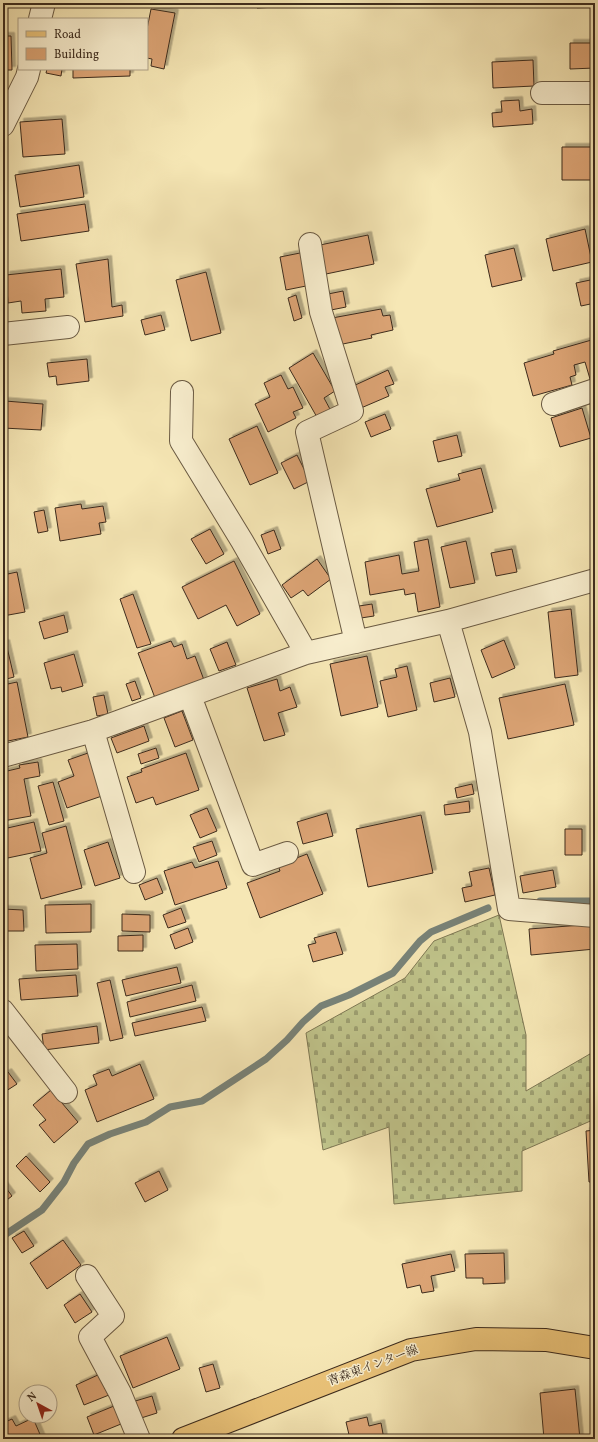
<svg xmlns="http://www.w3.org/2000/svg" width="598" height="1442" font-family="Vollkorn,'Noto Serif JP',serif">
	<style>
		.cemetery { fill: url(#cemetery-stones); stroke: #7e7854 }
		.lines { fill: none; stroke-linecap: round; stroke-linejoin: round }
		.stream { stroke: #788379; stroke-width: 7 }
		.building { fill: #dca474; stroke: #3c2b1d; filter: url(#shadow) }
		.minor-casing { stroke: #6a5a43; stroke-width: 24 }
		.major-casing { stroke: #3c2b1d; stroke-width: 24 }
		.minor { stroke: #f9efcf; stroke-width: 22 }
		.major { stroke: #ebc47a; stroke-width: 22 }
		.labels { text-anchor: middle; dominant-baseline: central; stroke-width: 3; stroke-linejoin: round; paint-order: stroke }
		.street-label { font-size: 12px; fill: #3c2b1d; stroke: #f9efcf }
	</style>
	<defs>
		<pattern id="cemetery-stones" width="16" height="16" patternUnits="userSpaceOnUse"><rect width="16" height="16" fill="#c0c48b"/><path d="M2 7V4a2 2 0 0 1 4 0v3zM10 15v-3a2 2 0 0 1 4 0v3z" fill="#9d9f71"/></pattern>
		<filter id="shadow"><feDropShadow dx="3.5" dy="-3.5" stdDeviation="0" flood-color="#0004"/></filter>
	</defs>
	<rect width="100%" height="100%" fill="#f6e7b5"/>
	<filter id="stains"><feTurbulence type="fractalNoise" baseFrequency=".005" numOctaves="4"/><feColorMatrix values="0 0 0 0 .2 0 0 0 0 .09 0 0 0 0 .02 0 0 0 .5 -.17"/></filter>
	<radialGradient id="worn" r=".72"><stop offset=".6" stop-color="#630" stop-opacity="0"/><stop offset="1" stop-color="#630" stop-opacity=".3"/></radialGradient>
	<path class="cemetery" d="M499,915l27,120v56l69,-40v68l-73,32v40l-128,13 -5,-77 -66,23 -17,-117 99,-55 29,-37z"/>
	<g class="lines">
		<path class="stream" d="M540,901h55
			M3,1236l39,-26 22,-28 10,-19 14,-19 22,-10 36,-12 24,-15 32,-6 64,-42 21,-19 16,-18 18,-16 28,-11 44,-22 27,-32 11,-9 57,-24"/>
	</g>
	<path class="building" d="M257,3h20v4l-20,1z
		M151,9l24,4 -11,56 -13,-3 1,-7 -5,-1v-29z
		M3,36h8l1,34h-9z
		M570,43h25v25l-25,1z
		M533,60l1,26 -41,2 -1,-26z
		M47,69h15l-1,7 -15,-3z
		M73,69h57v7l-57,2z
		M519,100l1,11 12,-2 1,15 -40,3 -1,-14 10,-1 -1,-11z
		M62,119l3,35 -42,3 -3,-35z
		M562,147h33v33h-33z
		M79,165l5,32 -64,10 -5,-32z
		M85,204l4,27 -68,10 -4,-27z
		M585,229l7,33 -39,9 -7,-32z
		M368,235l6,29 -48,10 -6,-29z
		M514,248l8,32 -30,7 -7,-32z
		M305,252l6,33 -25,5 -6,-33z
		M108,259l4,48 10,-2 1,11 -38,6 -9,-58z
		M61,269l3,28 -19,2 1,12 -24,2 -1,-12 -13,2 -2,-28z
		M206,272l15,61 -30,8 -15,-61z
		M595,279v24l-14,3 -5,-23z
		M343,291l3,16 -20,4 -3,-16z
		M296,295l6,23 -8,3 -6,-23z
		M381,309l2,7 7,-1 3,15 -22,5 1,3 -34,7 -6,-27z
		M161,315l4,15 -20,5 -4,-15z
		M595,339v39l-5,1 -5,-17 -11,3 2,10 -6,2 2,8 -39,11 -9,-33 30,-9 -1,-3z
		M313,353l22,38 -11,7 7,13 -13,8 -29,-51z
		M87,359l2,22 -32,4 -1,-9 -7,1 -2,-14z
		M388,370l6,14 -9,3 4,9 -28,12 -10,-21z
		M281,375l7,14 5,-2 10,21 -10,4 3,6 -28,14 -13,-28 15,-7 -6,-14z
		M5,401l38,3 -2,26 -38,-2z
		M582,408l9,30 -31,9 -9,-29z
		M385,414l6,15 -20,8 -6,-15z
		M257,426l21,47 -28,12 -21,-46z
		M457,435l5,21 -24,6 -5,-21z
		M297,455l13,26 -16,8 -13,-26z
		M481,468l12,44 -56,15 -11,-38 34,-9 -2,-6z
		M81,504l1,5 21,-3 3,16 -7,1 2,11 -41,7 -5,-33z
		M44,510l4,21 -10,2 -4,-21z
		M210,529l14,25 -18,10 -15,-25z
		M274,530l7,19 -13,5 -7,-19z
		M428,539l12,68 -22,5 -3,-19 -10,2 -1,-6 -34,6 -5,-33 34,-7 3,19 17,-3 -5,-29z
		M466,541l9,42 -25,5 -9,-41z
		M512,549l5,23 -21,4 -5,-23z
		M317,559l14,20 -23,17 -5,-6 -12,8 -9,-13z
		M234,561l26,53 -23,12 -11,-21 -28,14 -16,-32z
		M17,572l8,40 -22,4v-41z
		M133,594l18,50 -14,4 -17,-49z
		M372,604l2,12 -13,2 -2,-12z
		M571,609l7,66 -23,3 -7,-66z
		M64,615l4,17 -24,7 -5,-17z
		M504,640l11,28 -23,10 -11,-28z
		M171,641l3,6 8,-3 5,15 8,-3 9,24 -49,18 -17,-45z
		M227,642l9,23 -17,6 -9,-22z
		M6,643l8,34 -11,3v-36z
		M74,654l9,32 -21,6 -1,-5 -10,2 -7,-26z
		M367,656l11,51 -37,9 -11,-52z
		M407,666l10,44 -29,7 -8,-36 17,-4 -2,-8z
		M450,678l5,19 -21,5 -4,-19z
		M277,679l3,12 10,-4 7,20 -19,6 7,22 -21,6 -17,-53z
		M135,681l6,17 -9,3 -6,-17z
		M17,682l11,55 -25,5v-57z
		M565,684l9,41 -66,14 -9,-41z
		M104,695l4,19 -11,2 -4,-19z
		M182,711l11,29 -18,7 -11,-29z
		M144,726l5,15 -32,12 -6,-15z
		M156,748l3,10 -18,6 -3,-10z
		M88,753l14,43 -35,12 -9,-26 16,-6 -6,-16z
		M186,753l13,37 -43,15 -3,-8 -17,6 -9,-26 15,-5 -1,-3z
		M38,762l2,14 -16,3 7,37 -28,5v-49l17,-4 -1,-3z
		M53,782l11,39 -15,4 -11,-39z
		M472,784l2,10 -17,4 -2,-10z
		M469,801l1,11 -25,3 -1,-10z
		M207,808l10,23 -17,7 -10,-23z
		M327,813l6,23 -30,8 -6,-22z
		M421,815l12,58 -65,14 -12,-58z
		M34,822l7,29 -38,8v-30z
		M66,826l16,62 -41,11 -11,-41 17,-5 -5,-20z
		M565,829h17v26h-17z
		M212,841l5,14 -18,7 -6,-15z
		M108,842l12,36 -25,8 -11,-36z
		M307,854l16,40 -63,24 -13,-35 33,-12 -2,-6z
		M218,861l9,27 -52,17 -11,-34 28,-9 3,6z
		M489,868l6,27 -30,7 -3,-14 10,-2 -3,-14z
		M553,870l3,17 -33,6 -3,-17z
		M157,878l6,15 -18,7 -6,-15z
		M91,904v28l-45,1 -1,-28z
		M181,908l5,14 -18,6 -5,-13z
		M3,909l20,1 1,21h-21z
		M122,914l28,1v17l-28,-1z
		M595,924v25l-64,6 -2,-26z
		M188,928l5,14 -18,7 -5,-14z
		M336,932l7,22 -30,8 -5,-17 8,-2 -2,-5z
		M143,935v16h-25v-15z
		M77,944l1,25 -42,2 -1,-26z
		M177,967l4,16 -55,13 -4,-16z
		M76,975l2,21 -57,4 -2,-21z
		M110,980l13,58 -13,3 -13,-58z
		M192,985l4,16 -66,16 -3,-15z
		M202,1007l4,14 -71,15 -3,-13z
		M97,1026l2,17 -55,7 -2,-16z
		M140,1064l14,35 -57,23 -12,-32 12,-5 -4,-10 16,-6 3,7z
		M8,1072l9,12 -14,9v-18z
		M51,1090l27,32 -24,21 -15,-18 7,-5 -13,-15z
		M595,1130v52h-6l-3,-51z
		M26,1156l24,26 -10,10 -24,-26z
		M159,1171l9,19 -23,12 -10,-19z
		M3,1184l9,12 -9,7z
		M24,1231l10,15 -12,7 -10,-15z
		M63,1240l18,25 -34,24 -17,-26z
		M504,1253l1,30 -22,1v-6h-17l-1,-24z
		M451,1254l4,17 -24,5 3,15 -12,2 -2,-8 -13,3 -5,-24z
		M80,1294l12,18 -17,11 -11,-18z
		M167,1337l13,32 -47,19 -13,-32z
		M213,1364l7,24 -14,4 -7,-24z
		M100,1374l9,21 -25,10 -8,-20z
		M575,1389l5,50h-36l-4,-46z
		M152,1396l5,17 -19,6 -6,-17z
		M114,1406l7,18 -27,11 -7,-18z
		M367,1417l2,9 12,-3 3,16h-34l-4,-17z
		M33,1418l9,21h-37l-2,-6v-10l9,-4 4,7z"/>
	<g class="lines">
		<g class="minor-casing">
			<path id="minor" d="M40,19l4,-16
				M542,93h53
				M3,125l24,-48 2,-8
				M310,244l11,68 31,99 -45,21 49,210
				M3,334l65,-7
				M182,392l-1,49 61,100 64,112
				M553,404l42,-14
				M448,621l32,111 29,177 86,7
				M190,696l63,169 34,-12
				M93,731l41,141
				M3,756l90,-25 213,-78 142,-32 147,-41
				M3,1011l63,81
				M87,1276l26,40 -23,21 30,56 19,46"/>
		</g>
		<g class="major-casing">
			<path id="major" d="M183,1439l228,-89 65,-11 70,1 49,8"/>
		</g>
		<use href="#minor" class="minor"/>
		<use href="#major" class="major"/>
	</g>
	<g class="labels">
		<g class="street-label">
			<text transform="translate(373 1366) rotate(-20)">青森東インター線</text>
		</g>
	</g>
	<rect width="598" height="1442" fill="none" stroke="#f6e7b5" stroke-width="16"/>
	<rect x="4" y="4" width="590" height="1434" fill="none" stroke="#3c2b1d" stroke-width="2"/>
	<rect x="8" y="8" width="582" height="1426" fill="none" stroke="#3c2b1d"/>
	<rect x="18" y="18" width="130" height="52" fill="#f9efcf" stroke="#ada188"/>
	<rect x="26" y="31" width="20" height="6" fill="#ebc47a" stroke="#ada188"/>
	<text x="54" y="38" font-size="12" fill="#3c2b1d">Road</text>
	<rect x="26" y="48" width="20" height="12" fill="#dca474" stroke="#ada188"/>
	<text x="54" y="58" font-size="12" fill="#3c2b1d">Building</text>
	<g transform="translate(38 1404) rotate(320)"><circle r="19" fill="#f9efcf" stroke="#ada188"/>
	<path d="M0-3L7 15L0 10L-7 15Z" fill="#8f2418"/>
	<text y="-6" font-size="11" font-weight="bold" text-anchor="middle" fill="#3c2b1d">N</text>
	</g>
	<rect width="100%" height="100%" filter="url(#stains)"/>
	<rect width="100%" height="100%" fill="url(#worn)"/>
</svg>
